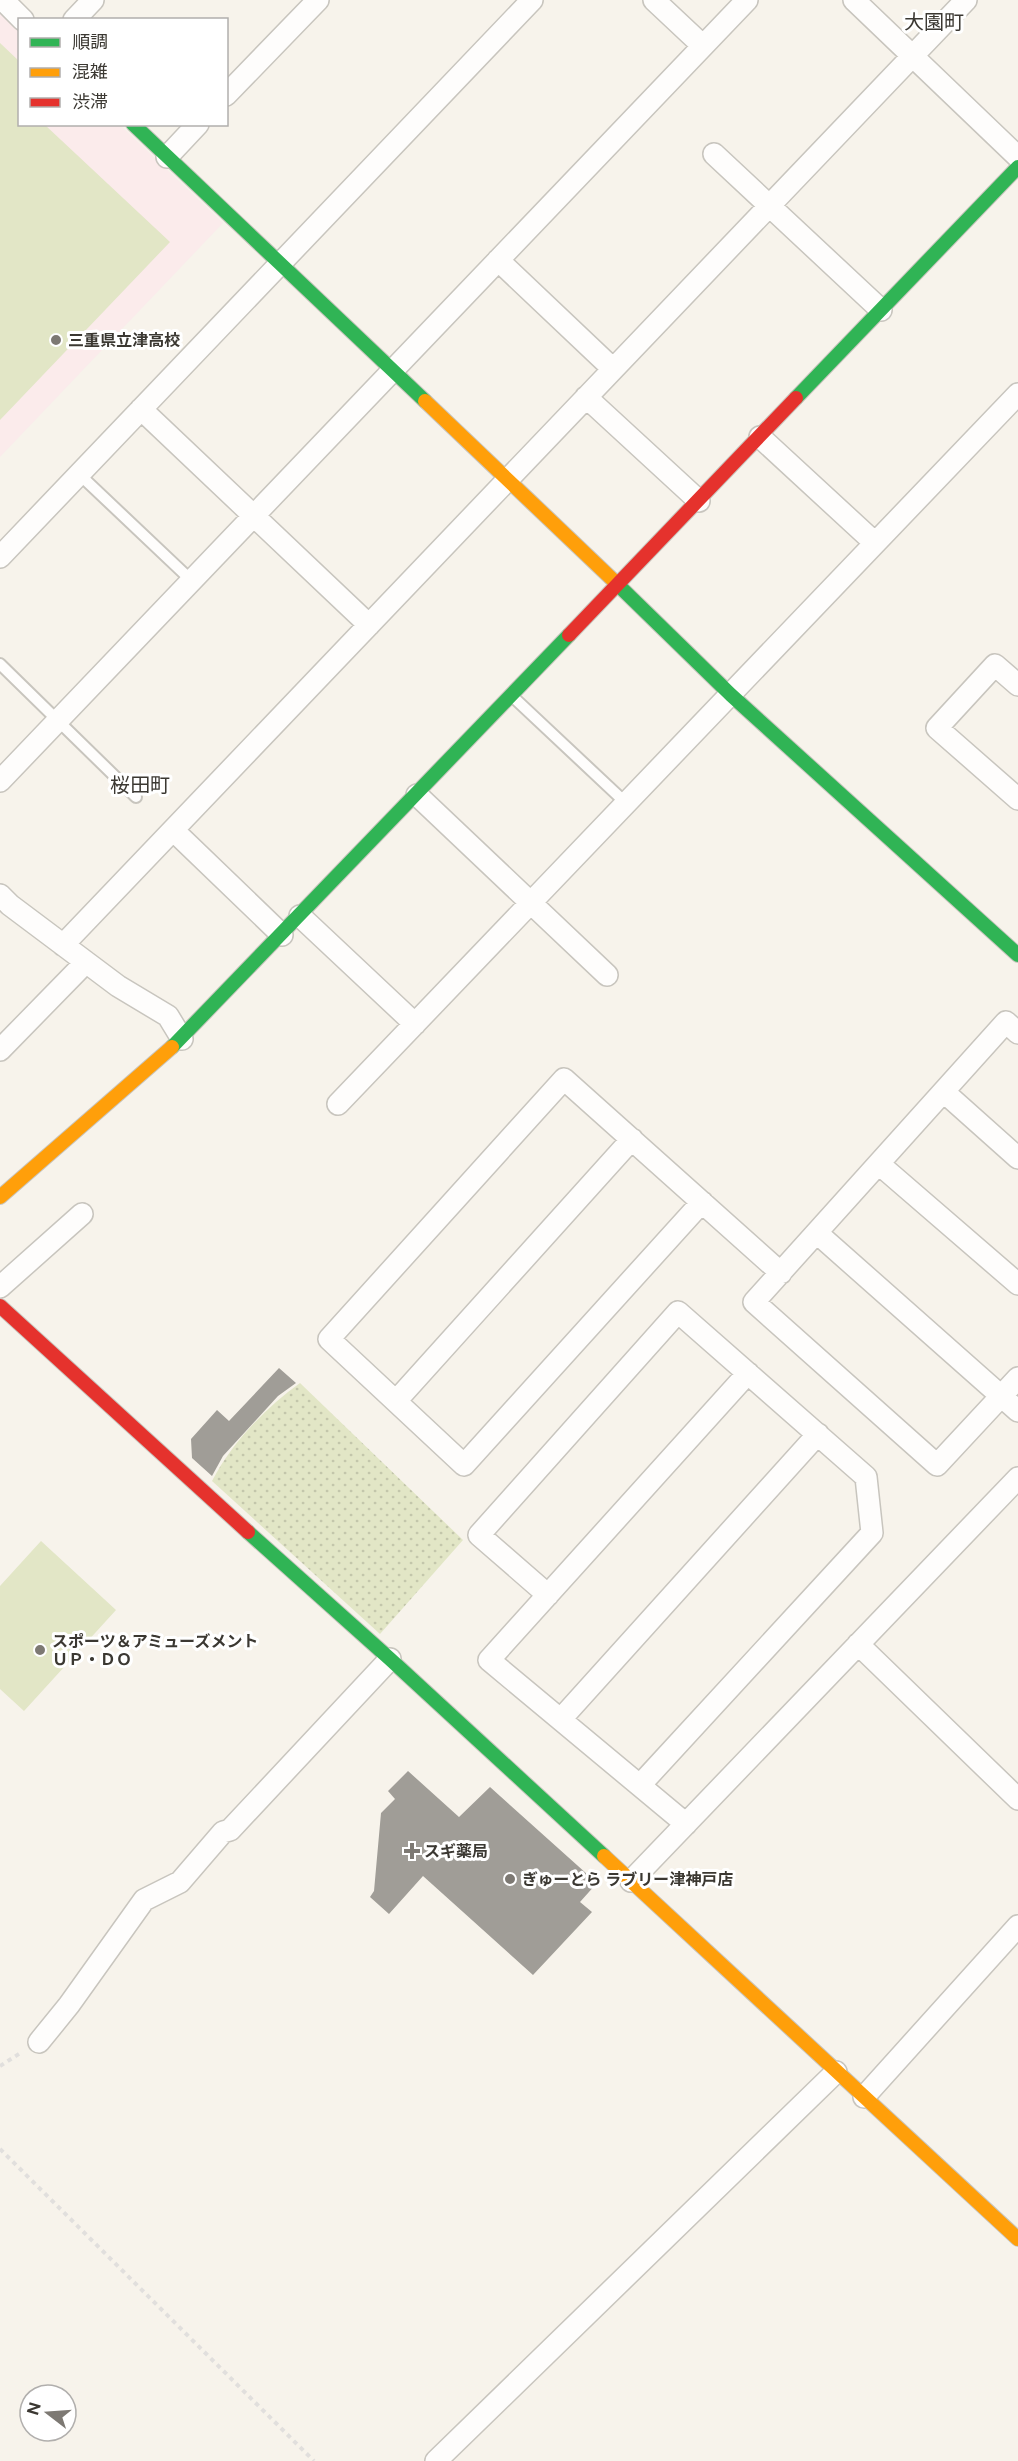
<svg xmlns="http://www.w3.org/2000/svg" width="1018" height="2461" font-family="'Public Sans','Noto Sans JP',sans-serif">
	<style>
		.education { fill: #fbebeb }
		.grass { fill: url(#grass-dots) }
		.park { fill: #e2e6c6 }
		.building { fill: #a09d97 }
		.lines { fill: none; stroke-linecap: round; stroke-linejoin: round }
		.lane-casing { stroke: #c8c5be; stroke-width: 14 }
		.street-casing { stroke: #c8c5be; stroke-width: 24 }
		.fast-casing { stroke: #c8c5be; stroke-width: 16 }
		.slow-casing { stroke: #c8c5be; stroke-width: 16 }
		.jam-casing { stroke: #c8c5be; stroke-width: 16 }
		.path { stroke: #e1dfdd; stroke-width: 4; stroke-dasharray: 4.5 4.5; stroke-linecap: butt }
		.lane { stroke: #fefdfc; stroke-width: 10 }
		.street { stroke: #fefdfc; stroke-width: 21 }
		.fast { stroke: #30b455; stroke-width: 14 }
		.slow { stroke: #ff9f0a; stroke-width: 14 }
		.jam { stroke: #e5322d; stroke-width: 14 }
		.poi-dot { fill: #7d7973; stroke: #fff; stroke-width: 2 }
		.labels { text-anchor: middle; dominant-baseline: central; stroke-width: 6; stroke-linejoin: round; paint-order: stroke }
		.poi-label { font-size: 16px; font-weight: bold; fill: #3b3832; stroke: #fff; text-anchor: start }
		.quarter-label { font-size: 20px; fill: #3b3832; stroke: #fff }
	</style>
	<defs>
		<pattern id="grass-dots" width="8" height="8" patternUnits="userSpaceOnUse" patternTransform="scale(1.5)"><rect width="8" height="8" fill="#e2e6c6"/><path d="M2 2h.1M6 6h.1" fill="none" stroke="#c3c6ab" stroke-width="1.8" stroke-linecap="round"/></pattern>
	</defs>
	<rect width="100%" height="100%" fill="#f7f3eb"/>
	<path class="education" d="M0,10l19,19 1,95 100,1 103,98 -223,234z"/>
	<path class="grass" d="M300,1383l163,157 -83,94 -168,-153c20,-38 53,-73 88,-98z"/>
	<path class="park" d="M0,43l19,18 1,63 25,1 125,117 -170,178z
		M41,1541l75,69 -92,101 -24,-22v-103z"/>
	<path class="building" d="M279,1368l17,15 -18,13 -55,60 -11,20 -20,-18 -1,-19 26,-29 12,11z
		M408,1771l51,46 31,-30 107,96 -17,19 12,10 -59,63 -110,-99 -34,38 -19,-17 4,-6 7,-78 14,-14 -7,-8z"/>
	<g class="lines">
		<g class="lane-casing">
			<path id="lane" d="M79,474l113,107
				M0,664l136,133
				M512,696l115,108"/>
		</g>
		<g class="street-casing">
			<path id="street" d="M3,0l20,20
				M654,0l49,46
				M854,0l164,157
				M74,20l19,-20
				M226,95l92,-95
				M714,154l167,156
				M167,157l31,-33
				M498,260l115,109
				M586,397l113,104
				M141,409l228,216
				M760,437l115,106
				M0,557l532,-557
				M1018,685l-23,-20 -58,63 81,71
				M0,781l747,-781
				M417,795l190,180
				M173,830l109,105
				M0,895l10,10 108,81 50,30 14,23
				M300,916l115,108
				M63,945l903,-945
				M1018,1033l-12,-11 -252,280 183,163 81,-87
				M0,1050l86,-88
				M944,1092l74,66
				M338,1104l680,-710
				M879,1164l139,120
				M702,1202l-238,263 -135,-126 235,-260c72,64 144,129 217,194
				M817,1233l201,178
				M0,1287l82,-73
				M396,1401l236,-262
				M548,1595l-69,-60 199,-223 188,165 6,56 -231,251
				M858,1644l160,155
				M561,1719l257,-285
				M686,1824l-197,-164 259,-287
				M631,1881l387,-403
				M39,2042l30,-37 75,-105 36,-18 43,-50 7,-2 160,-171
				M864,2097l154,-171
				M436,2461l400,-389"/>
		</g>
		<g class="fast-casing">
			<path id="fast" d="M133,124l292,277
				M796,398l222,-231
				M614,581l117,114 287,260
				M172,1047l397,-412
				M248,1532l142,127 214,197"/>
		</g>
		<g class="slow-casing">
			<path id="slow" d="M425,401l189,180
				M0,1197l172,-150
				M604,1856l414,383"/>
		</g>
		<g class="jam-casing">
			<path id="jam" d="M569,635l227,-237
				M0,1306l248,226"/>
		</g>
		<path class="path" d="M0,2066l22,-14
			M0,2149l314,312"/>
		<use href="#lane" class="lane"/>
		<use href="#street" class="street"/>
		<use href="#fast" class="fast"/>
		<use href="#slow" class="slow"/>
		<use href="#jam" class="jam"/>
	</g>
	<g class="poi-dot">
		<circle cx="56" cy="340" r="6"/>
		<circle cx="40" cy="1650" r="6"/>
		<path d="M409 1842h6v6h6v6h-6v6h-6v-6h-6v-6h6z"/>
		<circle cx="510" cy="1879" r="6"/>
	</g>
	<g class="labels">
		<g class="poi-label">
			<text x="68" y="340">三重県立津高校</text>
			<text x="52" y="1641">スポーツ＆アミューズメント<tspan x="52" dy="18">ＵＰ・ＤＯ</tspan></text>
			<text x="424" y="1851">スギ薬局</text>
			<text x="522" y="1879">ぎゅーとら ラブリー津神戸店</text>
		</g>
		<g class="quarter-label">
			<text x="934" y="22">大園町</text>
			<text x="140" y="785">桜田町</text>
		</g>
	</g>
	<rect x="18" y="18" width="210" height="108" fill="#ffffff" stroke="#b1afad" stroke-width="1.5"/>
	<rect x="30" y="38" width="30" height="9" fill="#30b455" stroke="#b1afad" stroke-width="1.5"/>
	<text x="72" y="48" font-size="18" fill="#3b3832">順調</text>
	<rect x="30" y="68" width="30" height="9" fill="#ff9f0a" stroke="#b1afad" stroke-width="1.5"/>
	<text x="72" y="78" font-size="18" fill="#3b3832">混雑</text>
	<rect x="30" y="98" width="30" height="9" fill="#e5322d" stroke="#b1afad" stroke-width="1.5"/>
	<text x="72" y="108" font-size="18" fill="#3b3832">渋滞</text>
	<g transform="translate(48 2413) rotate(287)"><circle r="28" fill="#ffffff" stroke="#b1afad" stroke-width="1.5"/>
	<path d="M0-4.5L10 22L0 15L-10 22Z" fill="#7d7973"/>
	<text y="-9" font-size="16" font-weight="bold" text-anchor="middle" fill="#3b3832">N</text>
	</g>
</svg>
